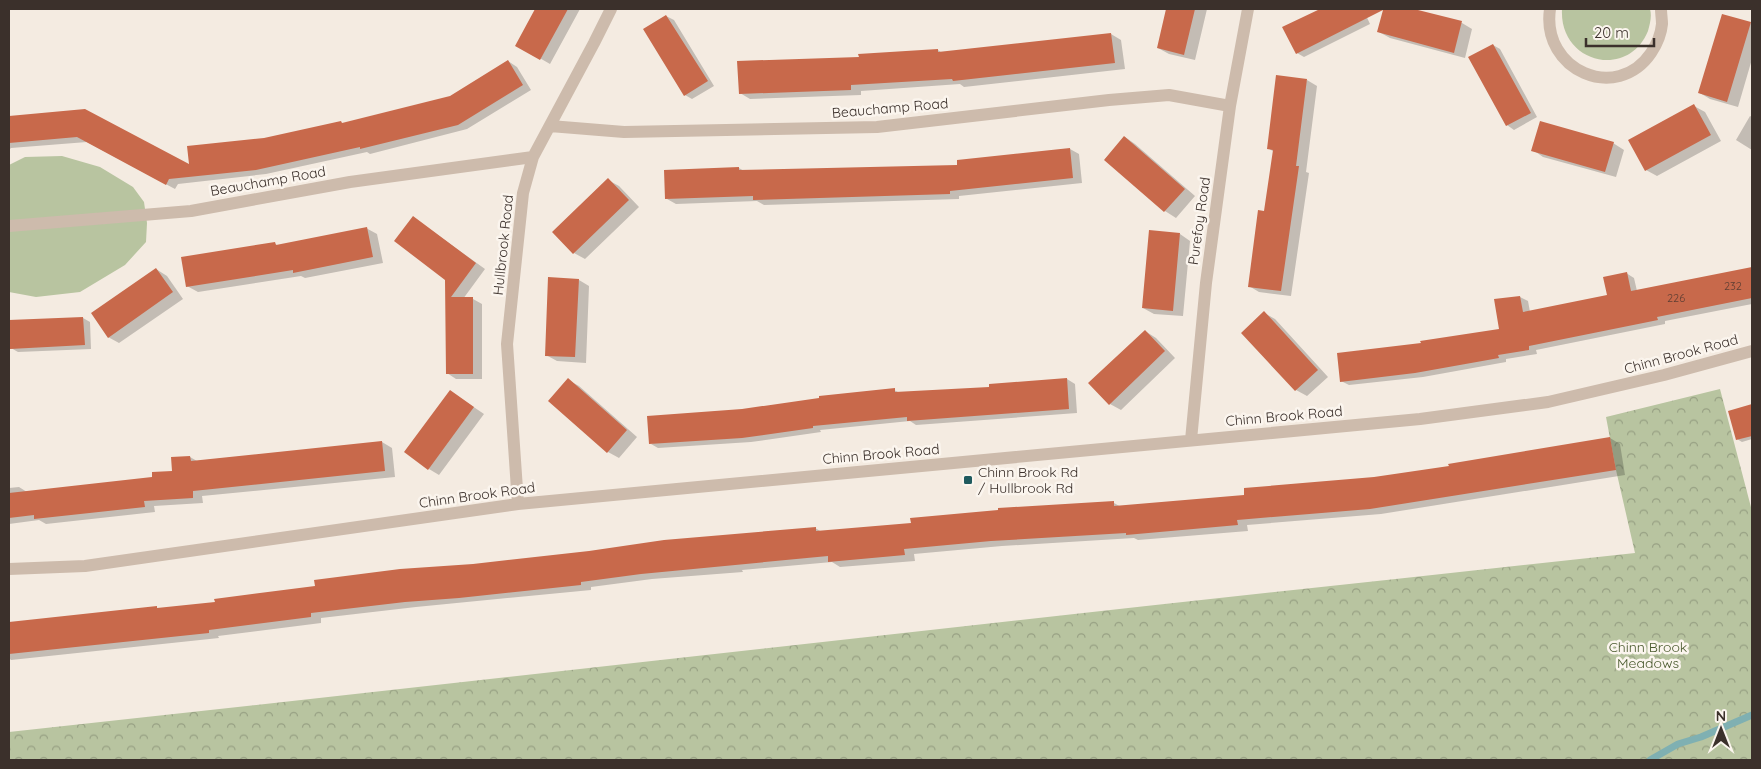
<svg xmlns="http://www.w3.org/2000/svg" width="1761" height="769" font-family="Quicksand,sans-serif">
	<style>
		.grass { fill: #b8c4a0 }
		.park { fill: url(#park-crowns) }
		.shadow { fill: #0003 }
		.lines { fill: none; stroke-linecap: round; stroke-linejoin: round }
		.stream { stroke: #7fb0b2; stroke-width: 7 }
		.building { fill: #c8694b }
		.minor { stroke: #cdbbac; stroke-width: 12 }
		.poi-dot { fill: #1f5a5e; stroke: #fbf5ee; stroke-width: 2 }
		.labels { text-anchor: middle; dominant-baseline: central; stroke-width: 5; stroke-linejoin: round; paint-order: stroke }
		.number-label { font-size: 11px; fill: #5e3e33 }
		.street-label { font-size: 14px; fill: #3b302b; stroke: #fbf5ee }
		.poi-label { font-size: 14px; fill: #3b302b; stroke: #fbf5ee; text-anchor: start }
		.park-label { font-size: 14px; fill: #4a5a2e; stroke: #fbf5ee }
	</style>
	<defs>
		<pattern id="park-crowns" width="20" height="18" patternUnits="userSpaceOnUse" patternTransform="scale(1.25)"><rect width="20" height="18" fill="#b8c4a0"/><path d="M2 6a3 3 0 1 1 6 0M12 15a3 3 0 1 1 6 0" fill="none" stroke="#97a083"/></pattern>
	</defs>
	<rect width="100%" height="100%" fill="#f4ebe1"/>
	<path class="grass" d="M1562,9h88c2,7 0,15 -2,22 -20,49 -89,32 -86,-22z
		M62,156l38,11 33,20 11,15 3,21 -1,19 -21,23 -45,27 -44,5 -27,-5v-127l16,-8z"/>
	<path class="park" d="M1720,389l32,122v249h-1743v-28c542,-59 1084,-121 1626,-179l-19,-83 -10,-53z"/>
	<path class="shadow" d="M537,9h43l-30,55 -33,-19z
		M1168,9h39l-12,51 -26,-6 -11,-6z
		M1322,9h41l7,15 -66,33 -7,-4 -13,-25z
		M1385,9h24l53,14 10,6 -7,29 -75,-20 -11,-6z
		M666,16l8,4 40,66 -22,13 -7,-4 -40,-66z
		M1750,23l2,1v35l-14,48 -28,-8 -10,-6z
		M1111,34l10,6 4,29 -161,18 -4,-3 -99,7v4l-111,4 -10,-6 120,-35 78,-8 4,3z
		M1493,45l7,4 37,68 -23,13 -7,-5z
		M508,61l9,6 14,23 -64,39 -97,25 -3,-2 -101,22 -88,10 -3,5 -88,-47 -76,6 -2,2v-33l76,-7 105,56 74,-27 79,-15 107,-27z
		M1307,80l10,6 -11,86 3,1 -18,123 -32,-4 -10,-6 16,-74 9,-60 -6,-4z
		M1694,106l11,6 16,29 -64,35 -11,-6z
		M1750,116l2,1v33l-16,-10z
		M1125,137l10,7 60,52 -19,22 -11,-7 -60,-52z
		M1613,143l11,7 -8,27 -73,-20 -10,-7z
		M1070,149l9,5 3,29 -123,13v3l-195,6 -7,-4 -81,3 -9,-5 72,-31 5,3 214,-5z
		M608,180l11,6 20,21 -54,52 -11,-6z
		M414,218l71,51 -22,30h10l9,5v75h-26l-9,-6 -1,-94z
		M366,228l11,6 6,29 -78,15 -4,-2 -103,16 -11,-6 88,-42 4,2z
		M1180,234l10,7 -7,75 -29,-2 -11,-6z
		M1752,268v36l-87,17v3l-129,26 1,4 -31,5v3l-83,15 -74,8 -8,-4 81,-37 79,-14 -5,-29 24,-4 8,4 2,11 78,-16 18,-23 8,5 3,13z
		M156,269l11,7 16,23 -64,44 -11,-6z
		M579,280l10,6 -3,77 -29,-2 -11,-6z
		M1264,313l11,6 53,58 -21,19 -11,-6z
		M83,318l7,4 1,27 -73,3 -7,-4z
		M1145,331l11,7 19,20 -54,52 -11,-6z
		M1067,379l8,5 2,29 -161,12 -6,-4 -90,9 1,2 -70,10 -93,6 -7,-4 91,-34 152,-20 6,3 91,-5z
		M568,380l11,6 58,51 -18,21 -11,-6z
		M450,391l34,23 -45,61 -10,-6z
		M1752,405v34l-10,3 -5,-3 -8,-27z
		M1610,438l10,6 5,31 -244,39 -134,11 1,6 -110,9 -4,-2 -132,8 -88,8 1,7 -75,6 -8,-5 -90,8 1,2 -91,7 -61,8v3l-175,17 -95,11v5l-103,13 1,2 -208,22 -2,-2v-35l38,-3 109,-13 3,2 57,-6 257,-38 342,-37 7,4 90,-8 202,-21 7,4 125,-11 204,-29z
		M382,442l10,6 3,29 -193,19 1,7 -49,3 1,6 -109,12 -7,-4 -30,4v-36l10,-1 8,5 127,-14 19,-6 17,-15 7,4z"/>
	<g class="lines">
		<path class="stream" d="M1650,760l28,-16 23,-7 51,-22"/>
	</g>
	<path class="building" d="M535,9h33l-28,51 -25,-14z
		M1166,9h29l-11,46 -27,-7z
		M1320,9h94l48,12 -8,32 -77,-21 6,-22 -87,44 -14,-27z
		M1722,14l29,8 -24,80 -29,-9z
		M666,15l42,66 -24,15 -41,-67z
		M1111,33l4,30 -162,18 -1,-2 -101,6v5l-112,4 -2,-33 122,-4 -1,-3 80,-5v3z
		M1493,44l38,69 -25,13 -38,-69z
		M508,60l15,25 -65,40 -98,24v-2l-104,23 -87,9 -3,6 -89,-48 -68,6v-27l76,-7 104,55 -2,-18 77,-8 77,-17 1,2 108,-27z
		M1276,75l31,4 -11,87h3l-18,125 -33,-4 10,-77 6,1 9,-61 -6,-1z
		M1694,104l17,31 -66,36 -17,-31z
		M1540,121l74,21 -9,30 -74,-21z
		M1124,136l61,53 -21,23 -60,-52z
		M1070,148l3,30 -123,13v3l-197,6v-4l-88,3 -1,-29 75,-3v3l218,-5v-5z
		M608,178l21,22 -56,54 -21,-22z
		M413,216l63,47 -25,34h22v77h-27l-1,-94 -51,-39z
		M367,227l6,30 -80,16v-3l-107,17 -5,-30 94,-15 1,3z
		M1149,230l31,3 -7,78 -31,-3z
		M1752,267v31l-95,19 1,3 -129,26v4l-31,5 1,3 -84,15 -75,9 -3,-29 84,-10 -1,-2 79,-12 -5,-30 26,-3 3,16 84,-17 -4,-18 24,-5 4,19z
		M156,268l17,24 -65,46 -17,-25z
		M548,277l31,2 -4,78 -30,-1z
		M1264,311l54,59 -23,21 -54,-58z
		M83,317l2,28 -75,4 -1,-29z
		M1145,330l20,21 -56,54 -21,-22z
		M568,378l59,52 -20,23 -59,-52z
		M1067,378l2,31 -162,12v-4l-94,9v2l-71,10 -93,6 -2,-28 95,-7 77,-11v-2l76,-8v4l94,-5v-3z
		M450,390l24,17 -46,63 -24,-18z
		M1752,404v32l-16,4 -8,-29z
		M1610,437l6,33 -246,39 -133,11 1,5 -112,10v-2l-135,8 -87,8 1,6 -77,7v-6l-187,18 -60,8v3l-122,13 -54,4 -94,11v4l-102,13v3l-200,21v-32l148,-16v2l58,-6 -1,-3 101,-13 -1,-6 86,-11 73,-5 116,-13 75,-11 152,-13v4l95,-8 -1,-5 88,-8v-2l116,-7v5l130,-11v-7l130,-11 75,-11 -1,-2z
		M382,441l3,30 -192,20v7l-49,3 1,6 -111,12v-4l-25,3v-25l143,-16v-5l20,-1 -1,-14 19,-1 1,5z"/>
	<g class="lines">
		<path class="minor" d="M1550,9c-9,62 67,94 101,44 6,-9 10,-18 11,-29 0,-5 -1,-10 -1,-15
			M550,126l74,6 253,-5 232,-27 60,-5 61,11
			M9,226l182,-15 159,-29 183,-25
			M1191,440l15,-157 24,-177 18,-97
			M518,504l-11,-160 16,-151 10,-36 61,-114 17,-34
			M9,569l76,-3 433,-62 902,-85 128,-17 116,-27 88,-24"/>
	</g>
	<rect class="poi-dot" x="963" y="475" width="10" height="10" rx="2.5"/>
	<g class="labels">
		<g class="number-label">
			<text x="1733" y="286">232</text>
			<text x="1676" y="298">226</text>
		</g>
		<g class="street-label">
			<text transform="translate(890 108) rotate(-5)">Beauchamp Road</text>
			<text transform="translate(268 181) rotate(-10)">Beauchamp Road</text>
			<text transform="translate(1199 221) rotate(-82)">Purefoy Road</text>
			<text transform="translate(503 245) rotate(-84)">Hullbrook Road</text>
			<text transform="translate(1681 354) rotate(-15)">Chinn Brook Road</text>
			<text transform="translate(1284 416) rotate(-5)">Chinn Brook Road</text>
			<text transform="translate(881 454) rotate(-5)">Chinn Brook Road</text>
			<text transform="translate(477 495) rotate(-8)">Chinn Brook Road</text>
		</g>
		<g class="poi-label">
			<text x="978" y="472">Chinn Brook Rd<tspan x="978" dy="16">/ Hullbrook Rd</tspan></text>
		</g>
		<g class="park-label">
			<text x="1648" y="647">Chinn Brook<tspan x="1648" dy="16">Meadows</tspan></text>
		</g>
	</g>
	<rect width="1761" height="769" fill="none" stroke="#3b302b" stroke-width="20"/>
	<g transform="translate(1721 729)" stroke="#fbf5ee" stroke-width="4" paint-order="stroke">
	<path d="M0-4L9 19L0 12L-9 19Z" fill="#3b302b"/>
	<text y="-8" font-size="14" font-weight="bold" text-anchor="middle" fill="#3b302b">N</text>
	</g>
	<path d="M1586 38v8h68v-8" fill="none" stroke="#3b302b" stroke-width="2.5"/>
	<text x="1594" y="38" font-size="15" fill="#3b302b" stroke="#fbf5ee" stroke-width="4" paint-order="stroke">20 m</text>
</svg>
